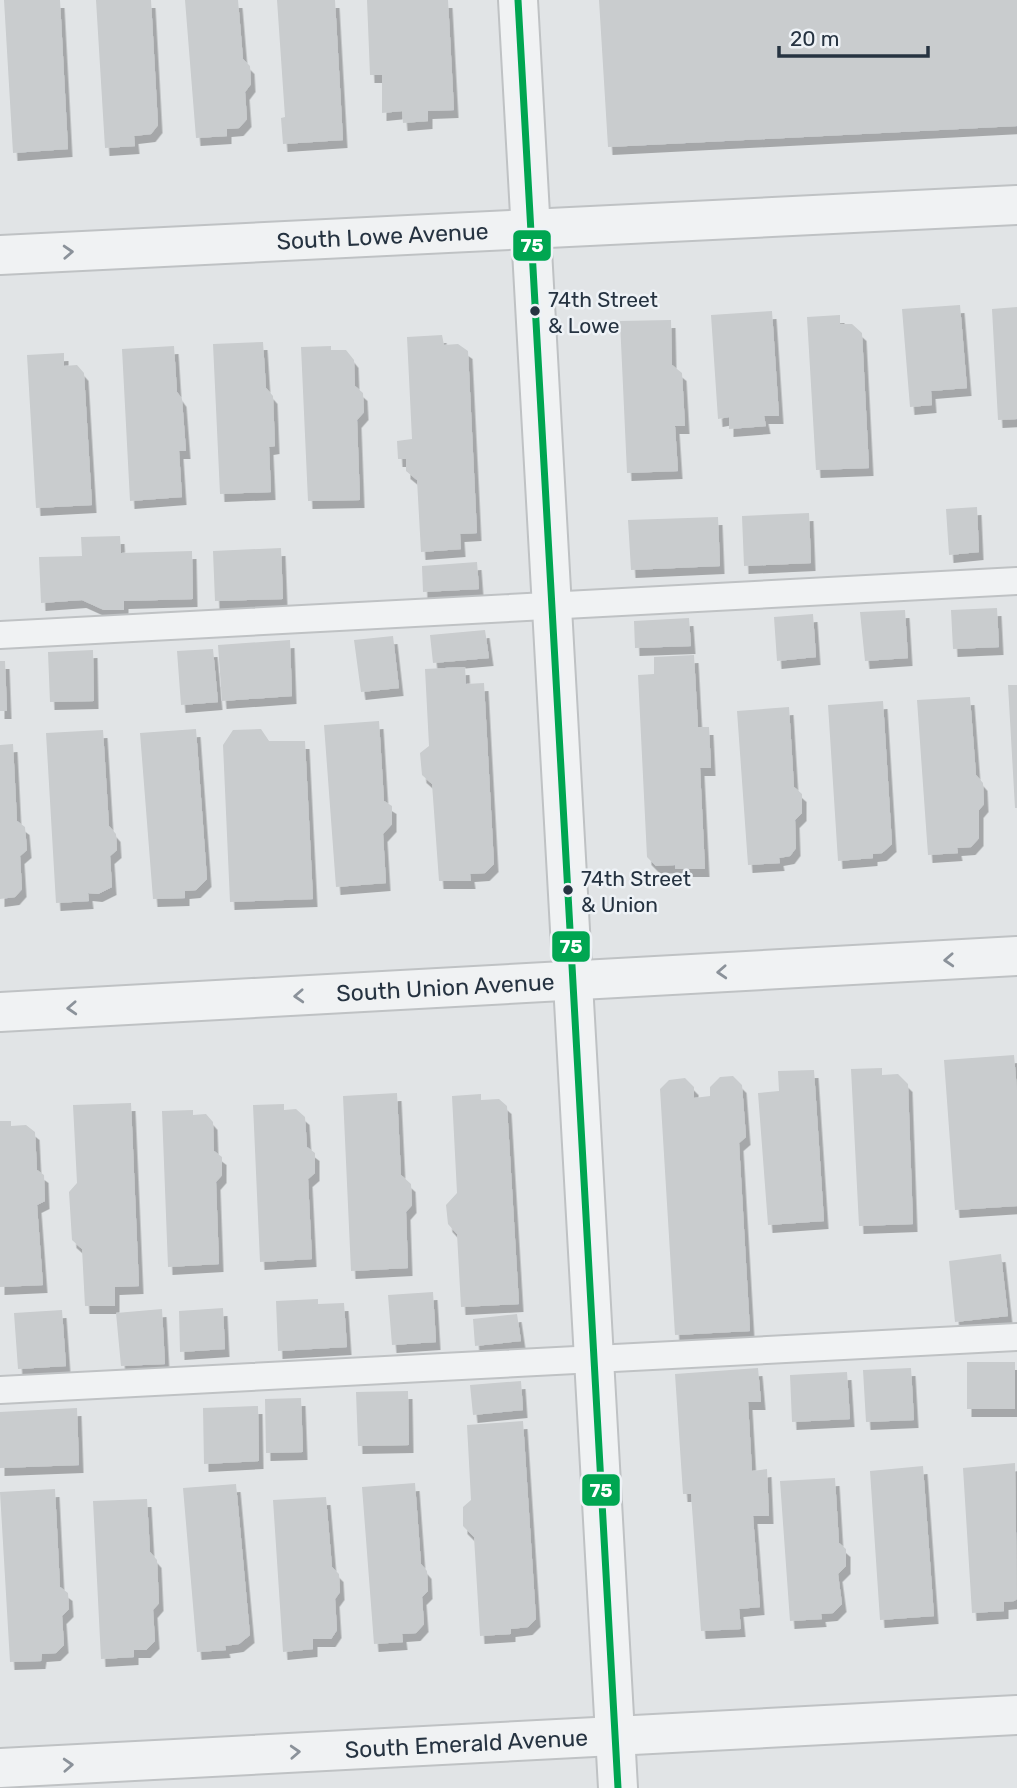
<svg xmlns="http://www.w3.org/2000/svg" width="1017" height="1788" font-family="Rubik,sans-serif">
	<style>
		.building { fill: #c9ccce; filter: url(#shadow) }
		.lines { fill: none; stroke-linecap: round; stroke-linejoin: round }
		.service-casing { stroke: #bfc2c4; stroke-width: 30 }
		.minor-casing { stroke: #bfc2c4; stroke-width: 42 }
		.tertiary-casing { stroke: #bfc2c4; stroke-width: 42 }
		.service { stroke: #f0f2f3; stroke-width: 26 }
		.minor { stroke: #f0f2f3; stroke-width: 38 }
		.tertiary { stroke: #f0f2f3; stroke-width: 38 }
		.bus-1-casing { stroke: #eef2f6; stroke-width: 12 }
		.bus-1 { stroke: #00a651; stroke-width: 7 }
		.oneway { stroke: #8b929a }
		.bus-dot { fill: #263341; stroke: #eef2f6; stroke-width: 2.5 }
		.labels { text-anchor: middle; dominant-baseline: central; stroke-width: 5; stroke-linejoin: round; paint-order: stroke }
		.bus-label { font-size: 21px; fill: #263341; stroke: #eef2f6; text-anchor: start }
		.street-label { font-size: 23px; fill: #263341; stroke: #eef2f6 }
		.line-badge { stroke: #eef2f6; stroke-width: 2.5 }
		.badge-label { font-size: 19px; text-anchor: middle; font-weight: bold; fill: #fff }
	</style>
	<defs>
		<filter id="shadow"><feDropShadow dx="4.5" dy="8" stdDeviation="0" flood-color="#0004"/></filter>
	</defs>
	<rect width="100%" height="100%" fill="#e1e4e6"/>
	<path class="building" d="M4,0h56l8,149 -55,4z
		M96,0h55l7,125 -7,9 -17,2 1,10 -30,2z
		M185,0h53l5,59 7,7 1,18 -6,8 2,27 -8,9 -12,1v7l-31,2z
		M277,0h58l8,140 -60,4 -2,-26 4,-1z
		M367,0h81l6,110 -26,1v10l-25,2 -1,-12 -20,2v-38h-12z
		M599,0h418v126l-409,21z
		M960,305l7,83 -36,3 1,14 -22,2 -8,-98z
		M1017,307v112l-19,1 -6,-111z
		M772,311l7,105h-15l2,10 -37,3v-12l-11,2 -7,-104z
		M840,315v9h12l10,9 7,135 -53,2 -9,-153z
		M671,320l1,45 10,8 3,53h-10l3,45 -51,2 -7,-152z
		M442,335l2,10 14,-1 10,7 9,182 -17,1 1,15 -40,3 -4,-72 -11,-9v-12h-8l-1,-18 15,-2 -5,-102z
		M263,342l3,46 7,8 2,50 -6,1 2,45 -51,2 -7,-150z
		M174,346l3,46 5,7 4,52h-7l3,46 -52,4 -8,-152z
		M331,346v4h15l8,10 1,26 8,7 1,19 -7,8 3,80 -52,1 -7,-154z
		M64,353v13l13,-1 7,8 8,132 -56,3 -9,-153z
		M977,507l2,45 -30,3 -3,-46z
		M809,513l2,50 -67,3 -2,-50z
		M718,517l2,49 -89,4 -3,-50z
		M120,536l1,17 71,-2 1,48 -69,2v9h-20l-22,-10 -41,3 -2,-46 43,-1 -1,-19z
		M281,548l2,51 -68,2 -2,-50z
		M477,562l2,27 -56,3 -1,-26z
		M997,608l2,39 -46,2 -2,-39z
		M905,610l3,48 -43,3 -5,-49z
		M813,614l3,43 -39,4 -3,-44z
		M689,618l2,28 -56,2 -1,-27z
		M485,630l4,28 -56,5 -3,-28z
		M393,636l6,52 -38,4 -7,-52z
		M290,640l2,56 -70,5 -4,-56z
		M213,649l5,53 -37,3 -4,-54z
		M93,650l1,51 -44,1 -2,-50z
		M694,655l4,72h11l2,41h-11l5,101h-30v-4l-19,1 -9,-9 -9,-182 16,-1v-17z
		M0,661h5l2,50h-7z
		M465,667l1,17 18,-1 10,181 -9,9 -15,1 1,7h-32l-7,-97 -10,-9 -2,-22 9,-7 -4,-77z
		M1008,685h9v123h-2z
		M970,697l6,78 7,8 1,21 -5,6v28l-8,9 -14,1 1,5 -30,2 -11,-155z
		M883,701l9,143 -10,9 -9,1v4l-35,3 -10,-156z
		M789,707l5,80 8,7v19l-7,7 1,28 -6,8 -11,2 1,5 -32,2 -11,-154z
		M379,721l5,80 8,5v18l-9,10 3,49 -50,4 -12,-162z
		M196,729l11,150 -11,11 -11,1v7l-32,1 -13,-166z
		M261,729l8,12h36l8,158 -83,3 -7,-157 10,-15z
		M103,730l6,96 7,8 1,16 -7,6 2,31 -14,7 -10,-1 1,8 -33,2 -10,-170z
		M13,744l4,77 8,6 2,23 -7,6 2,33 -7,8 -15,2v-154z
		M1014,1055l3,35v116l-62,4 -11,-150z
		M882,1068v7l16,-1 10,10 5,140 -54,2 -8,-157z
		M814,1070l10,151 -56,4 -10,-132 21,-2 -1,-20z
		M733,1076l9,9 4,52 -7,6 11,188 -75,4 -15,-246 9,-9 16,-2 9,9v11l16,-2v-9l10,-10z
		M397,1093l4,82 10,9 1,21 -6,7 2,56 -57,3 -8,-175z
		M481,1094v6l18,-1 8,7 12,198 -58,3 -4,-73 -9,-10 -2,-19 11,-12 -5,-97z
		M131,1103l8,183 -24,1v19h-30l-3,-57 -10,-9 -3,-48 8,-9 -4,-78z
		M284,1104v6l12,-1 9,8 2,30 8,6v20l-7,6 4,80 -52,3 -7,-157z
		M193,1110v5l13,-1 7,8 1,29 8,6v18l-6,7 3,82 -51,3 -6,-156z
		M0,1121h11v5l15,-1 9,7 2,38 7,5 1,26 -8,4 6,80 -43,2z
		M1001,1254l7,62 -53,6 -6,-61z
		M433,1292l3,50 -44,3 -4,-50z
		M318,1299v5l26,-1 3,44 -69,4 -2,-50z
		M223,1308l2,41 -45,3 -1,-41z
		M162,1309l3,55 -44,2 -5,-53z
		M62,1310l4,56 -48,3 -4,-56z
		M517,1314l4,27 -46,5 -2,-27z
		M967,1362h48v47h-48z
		M758,1368l3,34h-13l4,69 15,-2 2,47h-16l7,91 -21,2 2,20 -40,2 -10,-137h-8l-8,-120z
		M911,1368l3,52 -48,2 -3,-52z
		M847,1372l3,47 -58,3 -2,-47z
		M521,1381l2,29 -50,5 -3,-30z
		M408,1391l1,54 -51,1 -2,-54z
		M301,1398l2,54 -37,1 -1,-54z
		M258,1406l1,55 -55,3 -1,-56z
		M77,1408l2,57 -79,3v-56z
		M523,1421l13,198 -8,8 -17,2v5l-31,2 -6,-99 -11,-11v-19l8,-7 -4,-75z
		M1015,1463l2,136 -3,2 -10,1v9l-32,2 -9,-145z
		M923,1466l11,150 -54,4 -10,-149z
		M835,1478l4,65 7,6v17l-8,8 4,30 -9,9 -12,1 1,5 -32,2 -10,-140z
		M415,1483l6,81 6,7 1,20 -6,6 2,27 -8,9 -14,1 1,8 -29,2 -12,-157z
		M236,1484l14,151 -11,9 -14,2 1,4 -29,2 -14,-164z
		M55,1489l5,98 8,6 1,16 -7,7 2,29 -8,8 -14,1 -1,7 -31,1 -10,-170z
		M326,1497l6,70 7,7 1,18 -5,7 2,31 -6,9h-18v10l-30,3 -10,-152z
		M147,1499l3,53 7,8 2,43 -6,7 2,31 -9,9h-12v7l-33,2 -8,-158z"/>
	<g class="lines">
		<g class="service-casing">
			<path id="service" d="M0,635l1017,-54
				M0,1390l1017,-53"/>
		</g>
		<g class="minor-casing">
			<g id="minor">
				<path id="s1" d="M0,255l1017,-50"/>
				<path id="s2" d="M0,1012l1017,-56"/>
				<path id="s3" d="M0,1768l1017,-53"/>
			</g>
		</g>
		<g class="tertiary-casing">
			<path id="tertiary" d="M518,0l100,1788"/>
		</g>
		<use href="#service" class="service"/>
		<use href="#minor" class="minor"/>
		<use href="#tertiary" class="tertiary"/>
		<g class="bus-1-casing">
			<path id="bus-1" d="M518,0l100,1788"/>
		</g>
		<use href="#bus-1" class="bus-1"/>
	</g>
	<defs><path id="oneway-chevron" d="M-2-3.5L2.5 0L-2 3.5" fill="none" stroke-width="1.6" stroke-linecap="round" stroke-linejoin="round" transform="scale(1.75)"/></defs>
	<g class="oneway">
		<use href="#oneway-chevron" transform="translate(68 252) rotate(-3)"/>
		<use href="#oneway-chevron" transform="translate(949 960) rotate(177)"/>
		<use href="#oneway-chevron" transform="translate(722 972) rotate(177)"/>
		<use href="#oneway-chevron" transform="translate(299 996) rotate(177)"/>
		<use href="#oneway-chevron" transform="translate(72 1008) rotate(177)"/>
		<use href="#oneway-chevron" transform="translate(295 1752) rotate(-3)"/>
		<use href="#oneway-chevron" transform="translate(68 1765) rotate(-3)"/>
	</g>
	<g class="bus-dot">
		<circle cx="535" cy="311" r="6"/>
		<circle cx="568" cy="890" r="6"/>
	</g>
	<g class="labels">
		<g class="bus-label">
			<text x="548" y="299">74th Street<tspan x="548" dy="26">&amp; Lowe</tspan></text>
			<text x="581" y="878">74th Street<tspan x="581" dy="26">&amp; Union</tspan></text>
		</g>
		<g class="street-label">
			<text stroke="none"><textPath href="#s1" startOffset="383">South Lowe Avenue</textPath></text>
			<text stroke="none"><textPath href="#s2" startOffset="446">South Union Avenue</textPath></text>
			<text stroke="none"><textPath href="#s3" startOffset="467">South Emerald Avenue</textPath></text>
		</g>
	</g>
	<g class="line-badge">
		<rect x="512" y="229" width="40" height="33" rx="7" fill="#00a651"/>
		<rect x="551" y="930" width="40" height="33" rx="7" fill="#00a651"/>
		<rect x="581" y="1473" width="40" height="34" rx="7" fill="#00a651"/>
	</g>
	<g class="badge-label">
		<text x="532" y="252">75</text>
		<text x="571" y="953">75</text>
		<text x="601" y="1497">75</text>
	</g>
	<path d="M779 46v10h149v-10" fill="none" stroke="#263341" stroke-width="3.5"/>
	<text x="790" y="46" font-size="21" fill="#263341" stroke="#eef2f6" stroke-width="5" paint-order="stroke">20 m</text>
</svg>
